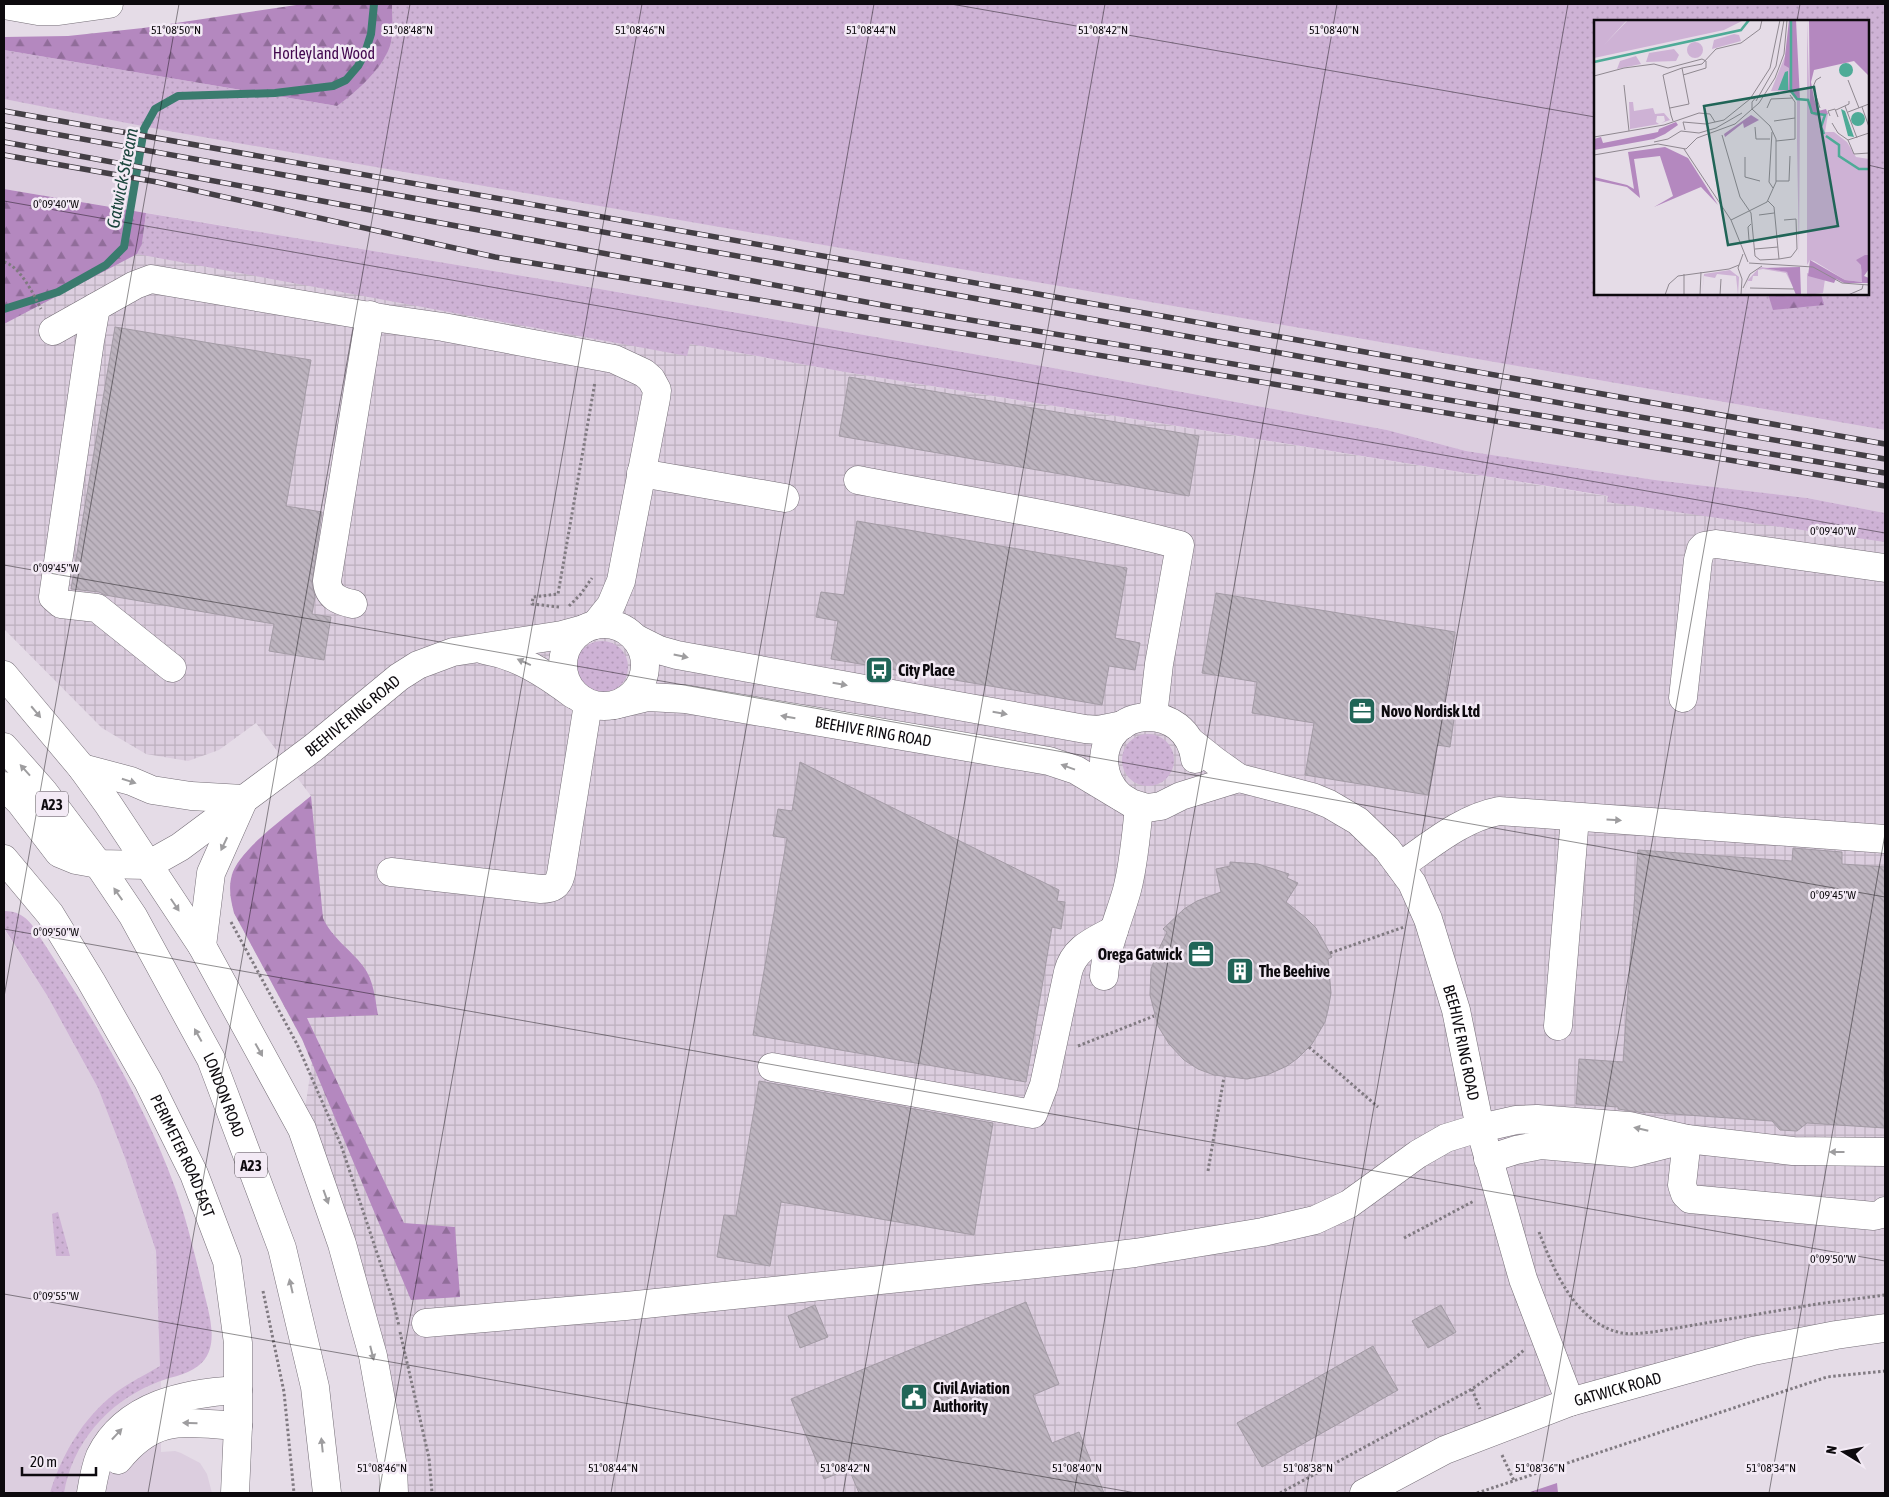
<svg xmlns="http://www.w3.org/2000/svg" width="1889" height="1497" font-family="'Asap Condensed',sans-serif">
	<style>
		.built { fill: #dccedf }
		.industrial { fill: url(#industrial-grid) }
		.grass { fill: url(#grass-dots); fill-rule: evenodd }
		.forest { fill: url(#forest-firs) }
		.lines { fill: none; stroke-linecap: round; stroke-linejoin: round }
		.stream { stroke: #3a7b6e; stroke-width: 8 }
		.building { fill: url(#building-back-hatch); stroke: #a39ba5 }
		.minor-casing { stroke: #756e77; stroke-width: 29 }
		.major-casing { stroke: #756e77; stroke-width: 29 }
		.path { stroke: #807a81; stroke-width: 3; stroke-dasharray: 2.5 2.5; stroke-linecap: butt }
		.minor { stroke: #fff; stroke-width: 28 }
		.major { stroke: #fff; stroke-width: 28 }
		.rail-casing { stroke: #443f45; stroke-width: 5.5 }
		.rail { stroke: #f3eaf5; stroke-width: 4; stroke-dasharray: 11; stroke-linecap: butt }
		.oneway { fill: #9e9d9f }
		.ticks { fill: none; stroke: #0d0a0e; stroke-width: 1; stroke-opacity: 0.45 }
		.labels { text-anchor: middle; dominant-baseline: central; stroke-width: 5; stroke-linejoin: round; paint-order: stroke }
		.shield { fill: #f3eaf5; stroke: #524d53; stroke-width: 1 }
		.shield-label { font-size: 15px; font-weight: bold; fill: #0d0a0e }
		.park-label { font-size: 16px; fill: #41074e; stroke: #f3eaf5 }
		.poi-label { font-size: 16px; font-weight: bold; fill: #0d0a0e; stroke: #f3eaf5; text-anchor: start }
		.street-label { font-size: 16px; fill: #0d0a0e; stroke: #f3eaf5 }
		.water-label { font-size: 18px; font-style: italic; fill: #1a443b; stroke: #f3eaf5 }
		.inset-river { fill: none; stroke: #4eab97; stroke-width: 2.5 }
		.inset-road { fill: none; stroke: #8f8890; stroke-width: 1 }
		.view { fill: #206557; fill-opacity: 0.15; stroke: #206557; stroke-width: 2.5 }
		.inset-edge { fill: none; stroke: #0d0a0e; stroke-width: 2.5 }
		.ticks-label { font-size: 12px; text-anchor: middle; fill: #0d0a0e; stroke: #f3eaf5; stroke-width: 5; stroke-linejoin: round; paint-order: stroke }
	</style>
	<defs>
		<pattern id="industrial-grid" width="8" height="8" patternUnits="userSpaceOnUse" patternTransform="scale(1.25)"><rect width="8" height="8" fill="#dccedf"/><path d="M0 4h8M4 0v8" fill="none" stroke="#bcb0be"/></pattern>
		<pattern id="grass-dots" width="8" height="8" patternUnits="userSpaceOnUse" patternTransform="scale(1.25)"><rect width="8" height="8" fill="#ceb2d5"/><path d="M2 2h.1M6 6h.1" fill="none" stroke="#b098b6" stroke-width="1.8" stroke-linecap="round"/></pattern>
		<pattern id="forest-firs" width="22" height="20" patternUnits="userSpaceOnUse" patternTransform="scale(1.25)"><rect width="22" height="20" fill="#b488bf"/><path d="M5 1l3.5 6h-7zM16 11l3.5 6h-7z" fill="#916d9a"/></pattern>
		<pattern id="building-back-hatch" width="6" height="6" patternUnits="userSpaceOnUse" patternTransform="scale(1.25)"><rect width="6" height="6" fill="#bdb4bf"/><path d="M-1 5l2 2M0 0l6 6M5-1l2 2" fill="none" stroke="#a199a3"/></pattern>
	</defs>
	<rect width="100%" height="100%" fill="#e5dce7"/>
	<path class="built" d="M4,99l271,50 1610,281v83l-78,-15 -152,-18 -189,-29 -79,-21 -339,-63 -477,-83 -567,-95z
		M4,929l44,68 50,91 27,70 31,93 5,129v72l14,-1 6,2 19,10 7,11 5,19h-208z"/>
	<path class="industrial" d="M142,244l703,128 754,123 286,37v796l-243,52 -278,113h-970l-92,-364 10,-67 -10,-23 -68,-126 -4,-16 2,-24 8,-13 11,-13 60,-51 -55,-73 -37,27 -31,11 -42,-7 -44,-26 -98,-99v-305z"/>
	<path class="grass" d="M392,4h1493v426l-1722,-300 -159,-31v-49l333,56 48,-49 8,-21zM1595,21h273v273h-273z
		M146,213l425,71 477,83 339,63 79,21 189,29 152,18 78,15v29l-278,-40 1,-6 -763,-124 -155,-28 -3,12 -550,-102 5,-10z
		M576 667a26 26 0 1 1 52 0a26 26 0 1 1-52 0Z
		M1122 760a26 26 0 1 1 52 0a26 26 0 1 1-52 0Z
		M4,911c12,0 20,4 28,14 55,84 110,170 144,265 11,31 18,62 26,94 5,24 21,64 -4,82 -12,10 -31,11 -45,18 -46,19 -81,60 -89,109h-14c11,-37 33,-75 64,-99 14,-11 31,-19 46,-28l-4,-115 -31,-93 -27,-70 -50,-91 -44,-69z
		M58,1212l12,44h-14l-4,-42z"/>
	<path class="forest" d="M303,4h89c0,12 2,26 -1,38 -5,24 -35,50 -54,64l-333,-56v-13l64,-1 75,-8z
		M4,189l142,24 -4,31 -5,10 -133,70z
		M1768,294h53l3,11 -51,5z
		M311,796l12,122c8,19 28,32 40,48 11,14 12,33 15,49l-71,3 97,205 51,4 5,70 -49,3 -109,-261 -68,-126c-3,-13 -6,-25 -2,-38 6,-25 59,-62 79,-79z
		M1557,1483l1,10h-31z"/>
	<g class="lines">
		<path class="stream" d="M4,309l54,-17 48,-27 18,-18 20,-118 11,-20 23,-13 97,-3 58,-7 13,-6 12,-14 7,-13 6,-19 3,-30"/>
	</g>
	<path class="building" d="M115,327l196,33 -25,146 36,6 -10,71 3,14 -3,17 19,3 -7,43 -55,-9 5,-27 -169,-29 -6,-3 -28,-3z
		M849,377l350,59 -10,60 -350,-60z
		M857,521l270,47 -12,70 25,5 -5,27 -26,-4 -7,39 -271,-46 7,-38 -22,-4 5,-25 23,3z
		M1216,593l239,39 -12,78 12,2 -5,35 -13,-2 -9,50 -123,-20 9,-52 -62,-10 5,-31 -55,-9z
		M800,762l259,128 -2,11 8,1 -4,27 -9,-2 -26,155 -273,-47 34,-197 -14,-2 5,-27 14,2z
		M1793,848l49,4v12l43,3v186l-2,27h2v48l-78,-5 -10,8 -17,-1 -8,-9 -127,-9 -1,1 -26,-4v-2l-42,-3 3,-45 44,3 15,-212 154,11z
		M1230,862l28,2 31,10 -2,4 11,5 -12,19 20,16 10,10 16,29 -4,2 3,34 -3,17 -3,12 -13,22 -14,14 -11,8 -20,9 -20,4 -33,-4 -16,-6 -14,-9 -15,-16 -11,-18 -8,-31 1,-26 7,-18 9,-19 -4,-3 21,-20 13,-8 24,-9 -5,-23 14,-3z
		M759,1081l234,42 -19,112 -193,-33 -11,64 -53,-9 7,-42 12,1z
		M1026,1302l33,82 -26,11 19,48 27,-11 25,61h-245l-10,-24 -25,10 -33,-80z
		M815,1305l13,32 -28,11 -12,-32z
		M1441,1305l15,27 -28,16 -16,-27z
		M1373,1346l25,44 -136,77 -25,-44z"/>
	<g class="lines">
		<g class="minor-casing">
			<g id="minor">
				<path d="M4,5l34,6h21l50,-7"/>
				<path d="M96,307l-6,34 -37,256 8,7 36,4 75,60"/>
				<path d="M53,331l82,-46 16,-6 236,40 56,8 171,32 30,14 7,6 6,11 -1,8 -35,183 -10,24 -16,20"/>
				<path d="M641,473l144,25"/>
				<path d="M858,480c107,21 216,37 322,65l-21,119 -6,52"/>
				<path d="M353,604c-14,-3 -25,-7 -26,-23l43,-266"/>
				<circle cx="604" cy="665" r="41"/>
				<path d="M635,638l24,12 18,5 408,74 13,1 25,-5"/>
				<path d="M484,650c35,6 62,24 90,45"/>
				<path d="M1683,698l15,-138 3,-11 3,-3 12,-2 169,24"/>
				<path id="s1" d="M615,705l33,-8 37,2 364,62 27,9 55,33 16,5 14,-2 20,-10 58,-18"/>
				<path id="s2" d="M1190,741l25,20 24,17 73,19 17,7 29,17 29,28 25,34 16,36 28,91 24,118 43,151 47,123"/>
				<path d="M82,768l49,13 21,9 39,6 52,3"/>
				<path id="s3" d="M4,786l16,16 39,51 17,7 22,4 50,1 32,-18 133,-99 86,-71 19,-12 35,-13 109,-17 22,-6"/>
				<path d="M1120,796c-10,-9 -15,-20 -16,-34 0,-57 83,-62 91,-3"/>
				<path id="s4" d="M4,859l46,55 41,67 57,100 46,93 33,87 11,82v83l-3,67"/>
				<path d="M1400,866c31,-21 62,-48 99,-55l386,28"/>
				<path d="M391,872l150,17c12,0 17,-3 20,-15l27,-170"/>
				<path d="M202,946l9,-73 32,-72"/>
				<path d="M1104,976c2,-30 15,-57 23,-86 7,-27 9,-55 12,-83"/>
				<path d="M1558,1026l17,-209"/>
				<path d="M772,1067l261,47 11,-29 24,-113c6,-24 26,-31 46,-42"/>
				<path d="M1488,1159l28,-9 25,-5 91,8 55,-14 -5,46 3,9 5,5 184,17 8,-2 3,-3"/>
				<path d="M426,1323l200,-17 450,-46 59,-7 128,-21 52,-12 34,-16 69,-50 28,-16 26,-8 44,-10 21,-1 92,7 58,13 106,12 92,1"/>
				<path d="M118,1460c38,-47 67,-37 120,-34"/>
				<path d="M91,1493c2,-12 4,-25 9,-37 26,-52 86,-63 138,-66"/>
				<path id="s5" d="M1364,1493l81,-43 125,-48 183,-51 83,-16 49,-7"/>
			</g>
		</g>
		<g class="major-casing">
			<g id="major">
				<path d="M4,675l78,93 26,36 94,142 100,183 40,115 31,112 20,111 1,26"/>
				<path id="s6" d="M4,747l39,44 55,73 35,52 78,143 71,189 33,139 12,106"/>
			</g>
		</g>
		<path class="path" d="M4,262c16,4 30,33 37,47
			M569,606l11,-11 12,-17
			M559,607l-27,-3 1,-7 25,-3 37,-212
			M231,922l66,122 44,101 52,156 6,25
			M1330,953l74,-26
			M1078,1046l76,-30
			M1309,1047l69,60
			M1208,1171l16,-94
			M1539,1232c15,39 37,92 83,101 10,2 20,0 31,-1l164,-28 68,-9
			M1404,1238l70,-37
			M263,1291l21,101 10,101
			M400,1332l29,126 3,35
			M1472,1389l8,20
			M1502,1455l12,26
			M1280,1493l192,-104 37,-26 15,-13
			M1477,1493l350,-116 58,-6"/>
		<use href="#minor" class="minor"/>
		<use href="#major" class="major"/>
		<g class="rail-casing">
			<path id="rail" d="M4,111l1881,333
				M4,125l1601,286 280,48
				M4,142l889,165 992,166
				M4,155l153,27 338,75 676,110 714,119"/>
		</g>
		<use href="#rail" class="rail"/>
	</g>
	<defs><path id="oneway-solid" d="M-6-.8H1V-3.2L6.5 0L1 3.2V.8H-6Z" transform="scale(1.25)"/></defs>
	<g class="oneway">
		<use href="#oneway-solid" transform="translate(681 656) rotate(12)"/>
		<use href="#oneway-solid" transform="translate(524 662) rotate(-156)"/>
		<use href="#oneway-solid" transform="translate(840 684) rotate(10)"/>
		<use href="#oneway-solid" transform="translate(36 712) rotate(50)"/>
		<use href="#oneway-solid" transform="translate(1000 713) rotate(10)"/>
		<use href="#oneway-solid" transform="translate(788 717) rotate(-170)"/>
		<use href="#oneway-solid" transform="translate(1068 767) rotate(-160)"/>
		<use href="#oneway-solid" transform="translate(25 770) rotate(-132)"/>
		<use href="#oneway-solid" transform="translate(129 781) rotate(18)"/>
		<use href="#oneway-solid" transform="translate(1614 820) rotate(4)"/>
		<use href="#oneway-solid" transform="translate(224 844) rotate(115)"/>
		<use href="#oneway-solid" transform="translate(118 894) rotate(-125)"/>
		<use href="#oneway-solid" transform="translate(175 905) rotate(56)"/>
		<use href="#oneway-solid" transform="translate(198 1035) rotate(-119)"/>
		<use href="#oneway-solid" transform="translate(259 1050) rotate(61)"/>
		<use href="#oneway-solid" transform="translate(1641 1129) rotate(-167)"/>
		<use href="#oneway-solid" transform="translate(1837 1152) rotate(-180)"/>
		<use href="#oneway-solid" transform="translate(326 1197) rotate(70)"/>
		<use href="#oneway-solid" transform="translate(291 1286) rotate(-103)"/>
		<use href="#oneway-solid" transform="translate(372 1353) rotate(76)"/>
		<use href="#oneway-solid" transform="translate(190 1423) rotate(-178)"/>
		<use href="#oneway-solid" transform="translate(117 1434) rotate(-47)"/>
		<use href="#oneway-solid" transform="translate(322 1445) rotate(-96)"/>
	</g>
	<path class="ticks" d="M951,4l644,113M1797,21l3,-17M1868,165l17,4M4,201l1881,332M4,565l1881,332M4,929l1881,332M4,997l175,-993M4,1294l1132,199M148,1493l262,-1489M379,1493l263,-1489M611,1493l263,-1489M843,1493l262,-1489M1074,1493l263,-1489M1306,1493l262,-1489M1537,1493l212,-1199M1769,1493l116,-659"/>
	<defs>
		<g id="bus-square" transform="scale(1.4375)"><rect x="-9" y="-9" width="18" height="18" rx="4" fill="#206557" stroke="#f3eaf5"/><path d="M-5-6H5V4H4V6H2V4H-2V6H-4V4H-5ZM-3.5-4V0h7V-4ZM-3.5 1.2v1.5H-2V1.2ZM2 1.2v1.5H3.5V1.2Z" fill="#fff"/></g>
		<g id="office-square" transform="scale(1.4375)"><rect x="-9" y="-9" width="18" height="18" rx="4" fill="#206557" stroke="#f3eaf5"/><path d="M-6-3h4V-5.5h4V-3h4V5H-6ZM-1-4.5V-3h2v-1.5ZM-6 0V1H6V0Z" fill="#fff"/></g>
		<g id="building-square" transform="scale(1.4375)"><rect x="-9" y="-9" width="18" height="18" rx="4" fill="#206557" stroke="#f3eaf5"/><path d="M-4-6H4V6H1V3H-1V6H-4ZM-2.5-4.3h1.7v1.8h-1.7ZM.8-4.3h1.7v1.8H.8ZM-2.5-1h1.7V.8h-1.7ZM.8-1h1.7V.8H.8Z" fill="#fff"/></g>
		<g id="civic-square" transform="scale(1.4375)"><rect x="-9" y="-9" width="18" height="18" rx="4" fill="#206557" stroke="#f3eaf5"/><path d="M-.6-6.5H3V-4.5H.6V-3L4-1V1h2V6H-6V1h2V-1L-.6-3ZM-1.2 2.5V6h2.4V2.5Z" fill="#fff"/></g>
	</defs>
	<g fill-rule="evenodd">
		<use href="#bus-square" x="879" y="670"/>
		<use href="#office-square" x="1362" y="711"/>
		<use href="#office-square" x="1201" y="954"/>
		<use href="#building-square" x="1240" y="971"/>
		<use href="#civic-square" x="914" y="1397"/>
	</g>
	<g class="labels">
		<g class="shield">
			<rect x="36" y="791.5" width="32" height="25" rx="4"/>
			<rect x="235" y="1152.5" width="32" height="25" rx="4"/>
		</g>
		<g class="shield-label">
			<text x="52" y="804">A23</text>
			<text x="251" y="1165">A23</text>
		</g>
		<g class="park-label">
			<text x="324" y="53">Horleyland Wood</text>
		</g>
		<g class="poi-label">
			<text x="898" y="670">City Place</text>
			<text x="1381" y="711">Novo Nordisk Ltd</text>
			<text x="1182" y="954" text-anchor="end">Orega Gatwick</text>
			<text x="1259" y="971">The Beehive</text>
			<text x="933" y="1388">Civil Aviation<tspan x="933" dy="18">Authority</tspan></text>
		</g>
		<g class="street-label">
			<text stroke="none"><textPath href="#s3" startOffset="431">BEEHIVE RING ROAD</textPath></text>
			<text stroke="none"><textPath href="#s1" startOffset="262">BEEHIVE RING ROAD</textPath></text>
			<text stroke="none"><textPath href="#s2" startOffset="439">BEEHIVE RING ROAD</textPath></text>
			<text stroke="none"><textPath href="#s6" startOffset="414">LONDON ROAD</textPath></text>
			<text stroke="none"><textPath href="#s4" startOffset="348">PERIMETER ROAD EAST</textPath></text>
			<text stroke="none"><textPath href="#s5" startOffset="275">GATWICK ROAD</textPath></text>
		</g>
		<g class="water-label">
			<text transform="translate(122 178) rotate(-79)">Gatwick Stream</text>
		</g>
	</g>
	<g transform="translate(1594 20)">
		<rect width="275" height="275" fill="#e5dce7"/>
		<path d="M0,0h33l-23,25 24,-25h116l-20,10 -130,28zM213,0l3,93 6,3 12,-2 -3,18h9l13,10 9,15 13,2v105l-8,5 2,13 -18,-2 -31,-19 -4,-1 -3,5zM140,14l5,1 2,6 -29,8 2,-9zM93 30a8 8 0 1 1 16 0a8 8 0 1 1-16 0ZM80,29l5,6 -3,6 -30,1 3,-9zM42,36l5,8 -24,5 3,-8zM191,36l4,12 -1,23h-17zM203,80h3l-1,157 -2,-115zM35,82h4l1,9 19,-3 2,6 9,-1 6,7 -9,3 4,-2 -1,-5h-7l-1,6 3,2 -29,5zM168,247l25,5 10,19v4l-11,-22 -23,-4 -5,1v6h-5l-1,5h-4l-4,14 4,-15 10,-11zM136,250l9,7 -1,18 -2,-19 -19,-2 -2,4 -11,-2 -2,19 2,-21zM213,253l18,6 -2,14 -16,2z" fill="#ceb2d5"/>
		<path d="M195,0h7l4,80 -12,-9 1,-23 -5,-3zM215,0h60v56l-15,-15 -40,9 -3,12 3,16 4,13 8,-2 2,5 -12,2 -6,-3zM157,95l8,5 -15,8 -1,-5 -18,14 -1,-3zM82,102l2,3 -13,9 -11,5 -60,11v-11l7,-2 2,6 55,-11 1,-3zM71,127l23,11 30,47 -17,-18 -47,20 19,-11 -13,-40 -26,3 6,39 -13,-11 -33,-7v-3l33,8 7,4 -6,-37zM271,235h4v14l-5,7 5,2v5h-25l-8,-4 -2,4 -26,-7 2,-16 35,20 17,2 -1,-17 -5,-5zM206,247l1,28h-5l-9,-23 -23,-4z" fill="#b488bf"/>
		<path d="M245 50a7 7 0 1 1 14 0a7 7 0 1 1-14 0ZM194,51v19h-10l7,-18zM247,89l4,2 9,26 -6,-1zM257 99a7 7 0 1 1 14 0a7 7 0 1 1-14 0Z" fill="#4eab97"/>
		<path class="inset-river" d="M197,0v71l6,8 11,1 4,13 13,2 -4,12 3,7M0,42l147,-32 8,-10M232,116l13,9v11l20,13h10"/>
		<path class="inset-road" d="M88,48l20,-4 14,-15 25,-6 19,-14 2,-9M89,55l23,-7v-7M0,56l30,-8 30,-4 14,4 34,-9 4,2M254,60l11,28M30,65l5,46M162,81l20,-35 8,-46M251,86l12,32M268,87l7,20M76,88l19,-4 -7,-36 -19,7 8,40 2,6M173,88l4,-9 22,-1M226,88l-7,-21 3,-7 5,-3M242,90l13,-6v-3M254,92l21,-8M236,96l-2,-5 7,-2 3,8M180,101l21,-3M238,103l6,10 10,7M161,107l1,12h14M91,110l-2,-8 23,2 18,-4 26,-21 20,-31 10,-48M178,112l-3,50 4,6M275,113l-21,7 6,14 15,-1M128,115l18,62 11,16 4,43 5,4 19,-1 -5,-52 -6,-6M0,117l70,-12 35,-12 11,1 5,8M182,121l19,-2v-37l-5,-7M60,122l14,-3 13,-8 18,2 17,-5 26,-15M90,129l47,71 17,42M0,135l64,-11 28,5 11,-11 38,-14 24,-21 16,-25 9,-24 3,-34M151,137v20l15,4M182,161h13l1,-25M165,195l15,-2M137,200l36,-18 9,-20v-43l-6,-13 -18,-17v-7l5,-6M157,204l-3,3 1,13 5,1M161,229l23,-2M185,239l12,-2 6,-8 -1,-30 -12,1M155,243l64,4 29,16 27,2M149,268l7,-14 12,-8M156,268l44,1M71,275l4,-11 9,-8 51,-7 10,-4M90,275v-21M106,275l1,-23M126,275l1,-16M147,275l1,-16 -4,-11 5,-14M254,275l14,-6 1,-4"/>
		<path class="view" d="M220,67l24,139 -110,19 -24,-139z"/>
		<rect width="275" height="275" class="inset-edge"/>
	</g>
	<g class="ticks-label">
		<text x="408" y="34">51°08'48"N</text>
		<text x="640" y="34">51°08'46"N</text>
		<text x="871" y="34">51°08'44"N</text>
		<text x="1103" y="34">51°08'42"N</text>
		<text x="1334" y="34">51°08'40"N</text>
		<text x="176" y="34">51°08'50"N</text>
		<text x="56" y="208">0°09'40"W</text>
		<text x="1833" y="535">0°09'40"W</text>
		<text x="56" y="572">0°09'45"W</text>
		<text x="1833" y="899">0°09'45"W</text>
		<text x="56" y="936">0°09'50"W</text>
		<text x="1833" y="1263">0°09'50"W</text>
		<text x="56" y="1300">0°09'55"W</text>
		<text x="382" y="1472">51°08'46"N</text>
		<text x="613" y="1472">51°08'44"N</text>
		<text x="845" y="1472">51°08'42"N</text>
		<text x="1077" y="1472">51°08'40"N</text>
		<text x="1308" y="1472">51°08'38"N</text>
		<text x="1540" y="1472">51°08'36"N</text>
		<text x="1771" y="1472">51°08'34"N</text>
	</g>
	<rect width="1889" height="1497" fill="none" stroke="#0d0a0e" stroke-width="10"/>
	<g transform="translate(1844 1452) rotate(280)" stroke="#f3eaf5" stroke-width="4" paint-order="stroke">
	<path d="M0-4L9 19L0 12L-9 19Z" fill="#0d0a0e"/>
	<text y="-8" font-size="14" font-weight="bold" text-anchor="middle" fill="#0d0a0e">N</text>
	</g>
	<path d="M22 1467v8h74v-8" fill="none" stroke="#0d0a0e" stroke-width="2.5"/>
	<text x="30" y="1467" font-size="15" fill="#0d0a0e" stroke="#f3eaf5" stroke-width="4" paint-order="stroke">20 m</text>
</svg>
